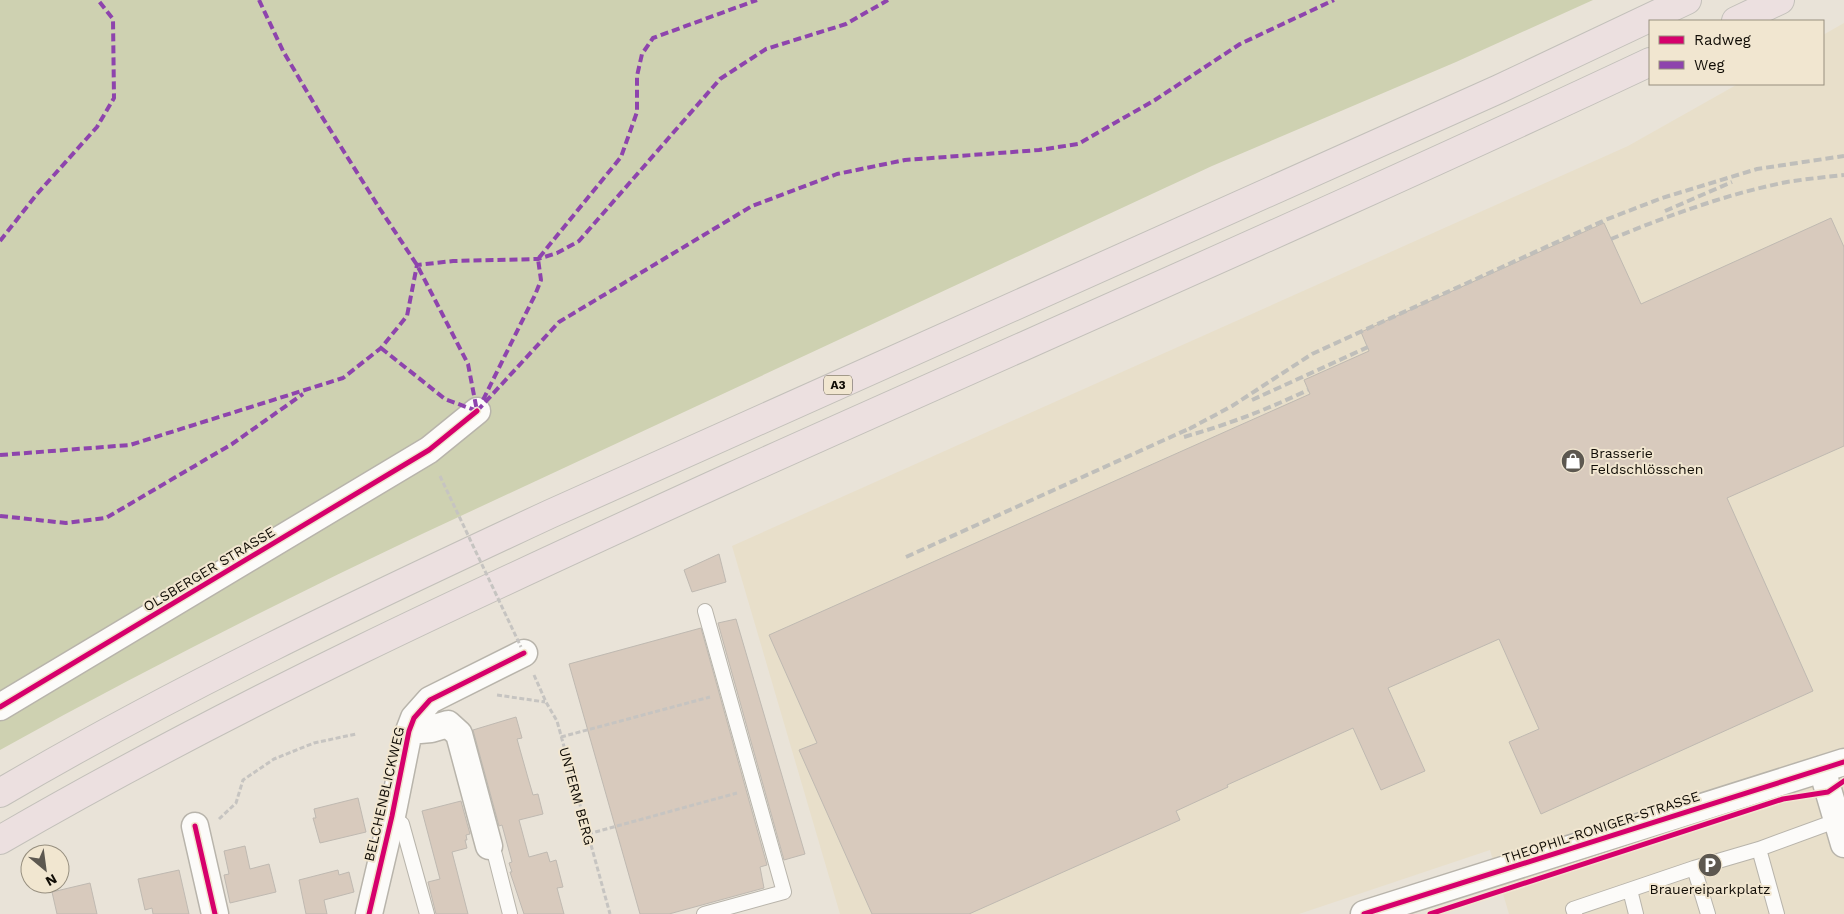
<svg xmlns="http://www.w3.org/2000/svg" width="1844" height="914" font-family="'Work Sans',sans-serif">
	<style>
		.built { fill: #e8dfca }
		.green { fill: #ced1b1 }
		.building { fill: #d8cabd; stroke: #bfb9b1 }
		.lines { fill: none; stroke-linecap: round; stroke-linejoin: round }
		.service-casing { stroke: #b8b4ab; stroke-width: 16 }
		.minor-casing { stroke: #b8b4ab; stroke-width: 29 }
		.motorway-casing { stroke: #c3c0ba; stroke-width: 30 }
		.path { stroke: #c6c4c1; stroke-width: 3; stroke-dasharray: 5 2.5; stroke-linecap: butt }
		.service { stroke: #fcfbf9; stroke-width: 14 }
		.minor { stroke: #fcfbf9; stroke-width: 26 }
		.motorway { stroke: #ece0e0; stroke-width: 28 }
		.rail { stroke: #bfbeba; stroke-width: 4; stroke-dasharray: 8 4; stroke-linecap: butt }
		.path-bridge { stroke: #c6c4c1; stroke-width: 3; stroke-dasharray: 5 2.5; stroke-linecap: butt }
		.quiet { stroke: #8e44ad; stroke-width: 4; stroke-dasharray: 8 4; stroke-linecap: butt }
		.cycleway-casing { stroke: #f1e6d0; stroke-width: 8 }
		.cycleway { stroke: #d6006c; stroke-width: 5 }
		.labels { text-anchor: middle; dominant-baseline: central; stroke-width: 4; stroke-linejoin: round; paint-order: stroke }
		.shield { fill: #f1e6d0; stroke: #544e43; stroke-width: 1 }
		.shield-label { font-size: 12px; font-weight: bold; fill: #110d06 }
		.poi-label { font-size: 14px; fill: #110d06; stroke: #f1e6d0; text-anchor: start }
		.street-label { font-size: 14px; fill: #110d06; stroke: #f1e6d0 }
	</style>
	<rect width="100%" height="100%" fill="#e9e3d8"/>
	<path class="built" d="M1844,23v891h-335l-19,-64 -191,64h-459l-108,-368 896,-400 110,-62h85v-49z"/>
	<path class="green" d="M0,0h1593l-137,62 -244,104 -790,368c-143,68 -283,139 -422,216z"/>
	<path class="building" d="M1831,218l13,29v199l-117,52 86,193 -272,123 -32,-72 30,-13 -40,-90 -111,49 37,83 -44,19 -28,-62 -126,57 1,2 -52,24 4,9 -211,94h-97l-73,-164 18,-7 -48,-108 541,-241 -6,-14 65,-29 -8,-19 243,-109 37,81z
		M719,554l7,28 -34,10 -8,-22z
		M736,619l69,235 -21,6 -66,-237z
		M701,628l66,237 -7,2 4,21 -95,26h-29l-71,-250z
		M516,717l6,21 -5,1 11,39 5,17 5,-1 5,20 -24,6 10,37 18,-5 3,10 6,-2 7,27 -6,1 7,26h-40l-14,-42h2l-3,-9 3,-1 -10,-37 -3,1 -26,-96z
		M358,798l8,34 -46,11 -7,-25h3l-2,-9z
		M461,801l9,33 -4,1 1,5h-2l2,8 -15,4 16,62h-32l-8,-32 12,-3 -18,-68z
		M245,846l5,23 19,-5 7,28 -46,11 -6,-28 5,-1 -5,-23z
		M179,870l10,44h-36l-1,-6 -7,2 -7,-31z
		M338,870l1,5 10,-3 5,20 -30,8 3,14h-21l-7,-34z
		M90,883l7,31h-40l-5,-22z"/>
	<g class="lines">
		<g class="service-casing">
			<path id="service" d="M392,816l10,8 25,90
				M489,846l6,9 15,59
				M1759,849l18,65
				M1694,868l14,46
				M1630,890l6,24
				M704,914l80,-22 -79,-281
				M1575,914l-2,-5 121,-41 65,-19 82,-30"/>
		</g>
		<g class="minor-casing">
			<path id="minor" d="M0,707l429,-257 48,-39
				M409,731l22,-2 17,-5 11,10 30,112
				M1822,769l22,75
				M195,826l20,88
				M369,914l23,-98 17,-85 5,-13 16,-18 94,-47
				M1364,914l480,-152"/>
		</g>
		<g class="motorway-casing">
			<path id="motorway" d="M1736,21l44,-21
				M0,793c177,-104 363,-192 550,-279l949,-425 188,-89
				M0,840c236,-137 483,-250 731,-363 306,-138 615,-272 919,-415"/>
		</g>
		<path class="path" d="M534,675l12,27 11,19 53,193
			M497,695l48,7
			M561,737l149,-40
			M219,819l17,-16 7,-23 31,-21 40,-16 42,-9
			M588,834l149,-41"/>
		<use href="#service" class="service"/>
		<use href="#minor" class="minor"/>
		<use href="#motorway" class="motorway"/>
		<path class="rail" d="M1665,211l67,-29
			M1611,239c57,-23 115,-45 176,-57 19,-3 38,-5 57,-7
			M1252,400l116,-53
			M1189,429l43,-23 80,-52 293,-134 57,-22 95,-29 87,-13
			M1184,437c45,-13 82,-27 124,-47
			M906,557l289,-131"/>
		<path class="path-bridge" d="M440,476l81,171"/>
		<path class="quiet" d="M259,0l24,51 36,61 61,97 37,56 51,99 9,47
			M0,241l37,-47 60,-67 17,-29 -1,-79 -15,-19
			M381,348l64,51 32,12
			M483,400l52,-105 6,-15 -3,-21 83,-102 16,-45v-36l5,-22 11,-16 104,-38
			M477,411l82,-89 193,-116 85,-32 68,-14 134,-10 39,-6 77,-44 85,-56 94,-44
			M0,455l130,-10 213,-67 38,-30 26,-32 10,-51 36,-4 85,-2 19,-6 22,-12 141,-162 46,-30 80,-25 42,-24
			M0,516l66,7 40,-5 126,-74 71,-50"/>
		<g class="cycleway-casing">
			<path id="cycleway" d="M0,707l429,-257 48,-39
				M195,826l20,88
				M369,914l23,-98 17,-85 5,-13 16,-18 94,-47
				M1364,914l480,-152
				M1430,914l353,-115 45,-7 16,-11"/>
		</g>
		<use href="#cycleway" class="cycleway"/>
	</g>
	<defs>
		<g id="shop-disc" transform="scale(1.25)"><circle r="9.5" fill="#5d5850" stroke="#f1e6d0"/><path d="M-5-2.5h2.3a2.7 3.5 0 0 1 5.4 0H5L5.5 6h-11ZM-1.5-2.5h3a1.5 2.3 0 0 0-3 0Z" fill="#fff"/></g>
		<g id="parking-disc" transform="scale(1.25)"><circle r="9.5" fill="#5d5850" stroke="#f1e6d0"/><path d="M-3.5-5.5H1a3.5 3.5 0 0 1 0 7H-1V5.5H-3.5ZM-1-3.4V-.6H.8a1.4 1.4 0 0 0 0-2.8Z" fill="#fff"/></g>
	</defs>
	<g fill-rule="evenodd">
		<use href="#shop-disc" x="1573" y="461"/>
		<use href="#parking-disc" x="1710" y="865"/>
	</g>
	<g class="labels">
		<rect class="shield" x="824" y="375.5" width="28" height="19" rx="4"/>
		<g class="shield-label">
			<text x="838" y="385">A3</text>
		</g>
		<g class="poi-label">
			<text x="1590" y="453">Brasserie<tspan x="1590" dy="16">Feldschlösschen</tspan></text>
			<text x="1710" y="889" text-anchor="middle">Brauereiparkplatz</text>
		</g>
		<g class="street-label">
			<text transform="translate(209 569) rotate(-31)">OLSBERGER STRASSE</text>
			<text transform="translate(384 794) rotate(-77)">BELCHENBLICKWEG</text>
			<text transform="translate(577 796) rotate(75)">UNTERM BERG</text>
			<text transform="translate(1601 827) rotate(-18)">THEOPHIL-RONIGER-STRASSE</text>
		</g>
	</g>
	<rect x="1649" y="20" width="175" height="65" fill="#f1e6d0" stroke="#978f7f"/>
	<rect x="1659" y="36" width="25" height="8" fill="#d6006c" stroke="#978f7f"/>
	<text x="1694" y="45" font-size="15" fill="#110d06">Radweg</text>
	<rect x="1659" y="61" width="25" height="8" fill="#8e44ad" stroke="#978f7f"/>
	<text x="1694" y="70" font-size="15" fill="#110d06">Weg</text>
	<g transform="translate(45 869) rotate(151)"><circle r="24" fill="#f1e6d0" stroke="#978f7f"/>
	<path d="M0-4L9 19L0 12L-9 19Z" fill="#5d5850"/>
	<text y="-8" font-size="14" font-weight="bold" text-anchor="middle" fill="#110d06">N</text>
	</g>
</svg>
